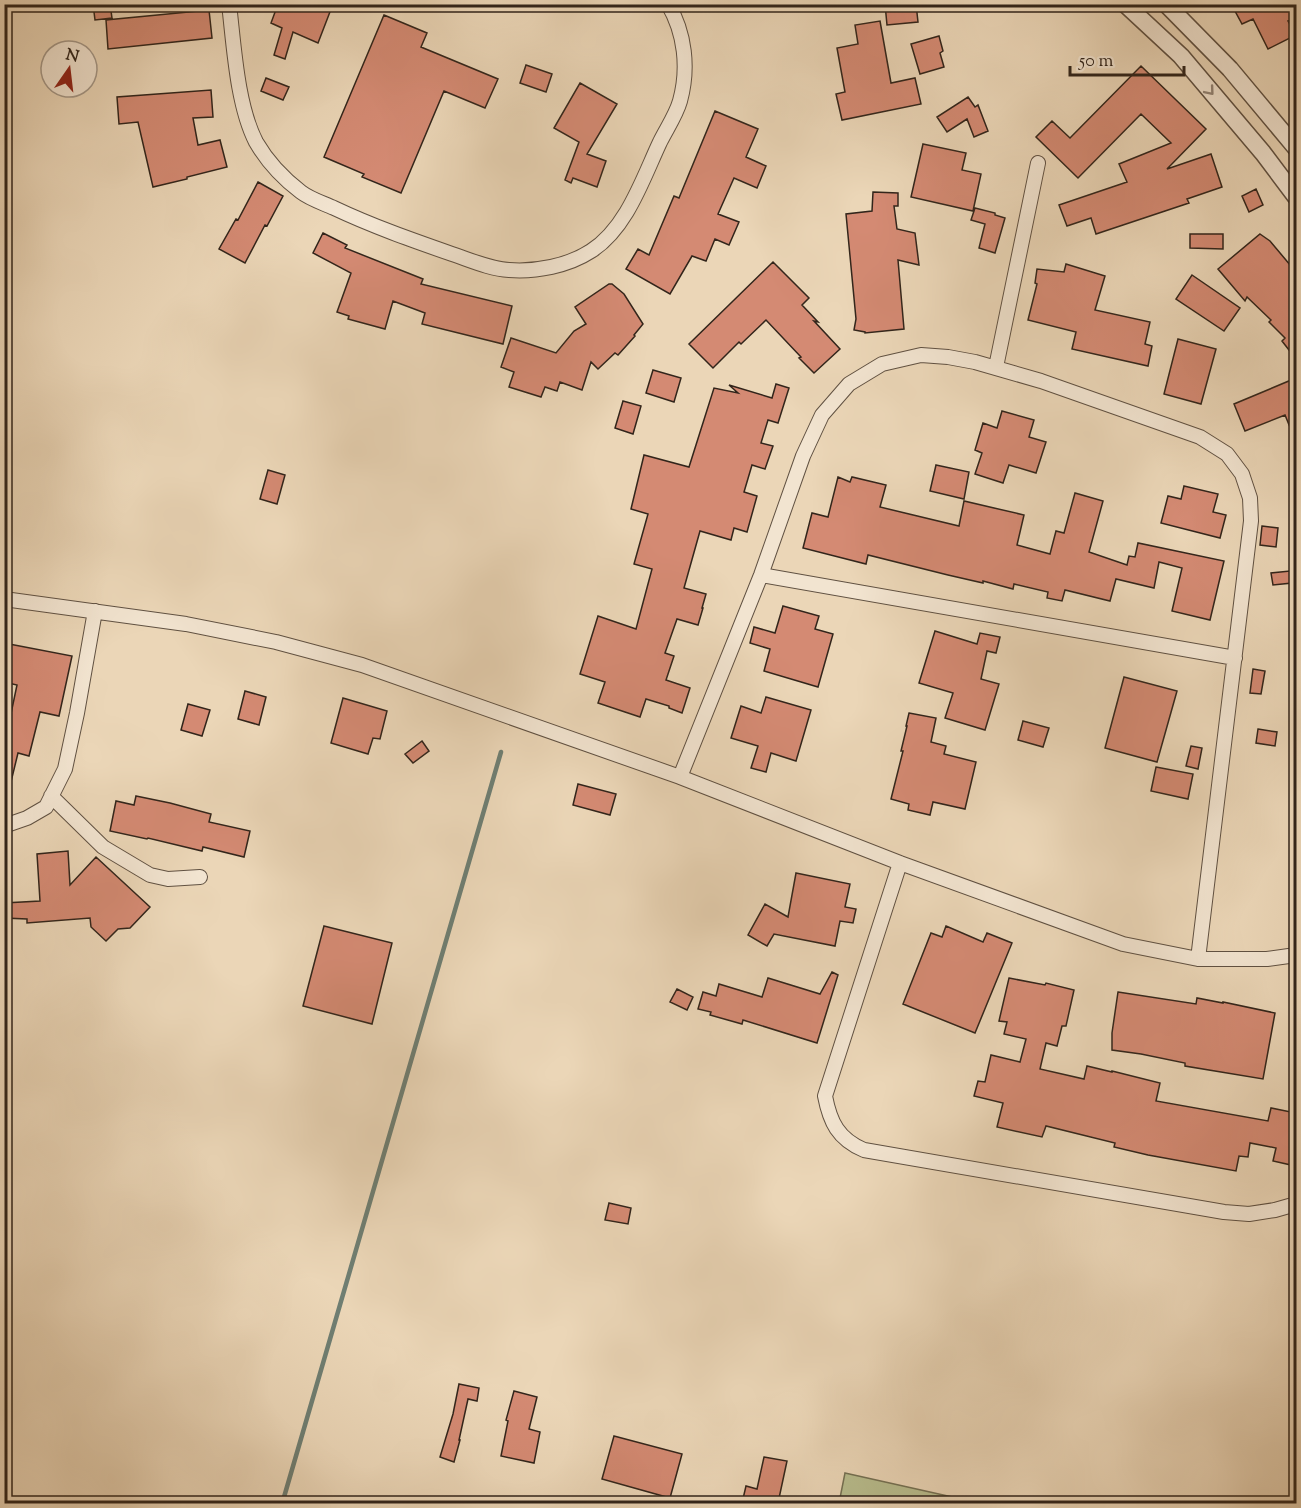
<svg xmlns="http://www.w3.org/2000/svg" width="1301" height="1508" font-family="'Sorts Mill Goudy',serif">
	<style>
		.green { fill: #b8bd8e; stroke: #757154; stroke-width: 1.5 }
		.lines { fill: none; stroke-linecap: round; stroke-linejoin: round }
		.stream { stroke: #6f7e72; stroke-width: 4.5 }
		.building { fill: #d48a73; stroke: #32251b; stroke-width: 1.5 }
		.minor-casing { stroke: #605142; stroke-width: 16 }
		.tertiary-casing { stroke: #605142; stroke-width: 19 }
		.minor { stroke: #f2e4d0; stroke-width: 14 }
		.tertiary { stroke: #f2e4d0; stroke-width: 16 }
		.oneway { stroke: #928476 }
	</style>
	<rect width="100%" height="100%" fill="#ebd6b7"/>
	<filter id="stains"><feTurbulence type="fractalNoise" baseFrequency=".00333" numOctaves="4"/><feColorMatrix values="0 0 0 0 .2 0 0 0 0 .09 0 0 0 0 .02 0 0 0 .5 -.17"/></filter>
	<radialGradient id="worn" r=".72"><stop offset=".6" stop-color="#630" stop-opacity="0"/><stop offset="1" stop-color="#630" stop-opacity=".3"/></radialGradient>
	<path class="green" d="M845,1473l134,30h-140z"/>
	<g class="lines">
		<path class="stream" d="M282,1504l219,-752"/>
	</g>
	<path class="building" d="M93,4h17l2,14 -17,2z
		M278,4h55l-15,39 -25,-11 -8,27 -11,-4 8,-27 -11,-5z
		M885,4h31l2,18 -31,3z
		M1248,4h48v15l-8,2 8,14 -28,14 -15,-30 -11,5 -7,-13z
		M209,10l3,28 -104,11 -2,-29z
		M384,15l43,18 -6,14 77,32 -13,29 -41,-17 -43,102 -39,-16 2,-3 -40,-17z
		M880,21l11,62 24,-5 6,26 -79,16 -6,-26 9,-2 -8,-44 21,-4 -3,-19z
		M939,36l4,15 -3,2 4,14 -24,7 -9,-30z
		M526,65l26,9 -6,18 -26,-9z
		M1141,66l65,63 -39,40 44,-15 11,33 -35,12 2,4 -93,31 -5,-16 -24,8 -8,-21 68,-23 -8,-18 52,-21 -30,-29 -63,64 -42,-41 16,-16 18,17z
		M266,78l23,9 -6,13 -22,-9z
		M580,83l37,21 -30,50 19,7 -9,26 -24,-9 -2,5 -6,-3 14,-38 -25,-14z
		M211,90l2,27 -20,1 5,27 22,-5 7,27 -40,10v2l-34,8 -15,-65 -19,2 -2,-27z
		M968,97l7,10 3,-2 10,26 -14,6 -7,-18 -20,13 -10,-15z
		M715,111l43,18 -12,28 20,9 -9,22 -23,-10 -16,36 21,8 -10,23 -14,-6 -9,22 -14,-5 -22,38 -44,-25 12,-20 11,6 25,-59 5,2z
		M923,144l43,9 -4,17 19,4 -8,37 -62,-14z
		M258,182l25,14 -16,30 -2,-1 -20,38 -26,-14 17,-30 2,1z
		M1256,189l7,16 -14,7 -7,-16z
		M873,192l25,1v13h-4l3,23 18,4 4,32 -21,-5 6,69 -39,4v-1l-11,-2 2,-11 -10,-105 26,-3z
		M975,208l20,5v2l10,3 -10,35 -16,-5 6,-24 -14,-4z
		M323,233l24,12 -2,3 78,31 -2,5 91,22 -9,38 -81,-20 3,-11 -32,-12 -8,28 -37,-10 1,-3 -12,-4 14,-39 -38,-20z
		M1190,234h33v15l-33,-1z
		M1260,234l10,7 26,31v87l-14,-18 3,-3 -16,-16 2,-2 -24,-23 -2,4 -27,-32z
		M773,262l36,36 -7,7 16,17 -4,-1 26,28 -26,24 -15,-15 2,-1 -35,-37 -25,24 -2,-2 -26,26 -24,-24z
		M1066,264l39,12 -10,34 55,12 -5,22 7,2 -4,20 -76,-17 4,-17 -48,-12 9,-36 -2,-1 2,-14 27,3z
		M1192,275l48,33 -16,23 -48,-32z
		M609,284h3l12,10 19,30 -9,11 1,1 -17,19 -3,-2 -17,16 -7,-7 -9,28 -22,-8 -3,9 -12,-4 -4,10 -32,-10 5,-15 -13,-5 10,-29 45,15 18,-22 12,-7 -11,-17z
		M1178,339l38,10 -15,55 -37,-10z
		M653,370l28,8 -7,24 -28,-9z
		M1296,378v64l-11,-27 -40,16 -11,-27z
		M776,384l13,4 -11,35 -10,-3 -7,23 12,3 -8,23 -13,-4 -8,27 13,4 -10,36 -13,-4 -3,12 -31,-9 -16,57 22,6 -4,14h1l-5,17 -21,-6 -12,34 9,3 -8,24 24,8 -8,25 -13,-5v-2l-23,-7 -6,18 -42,-14 7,-21 -25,-8 18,-58 38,13 16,-60 -18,-5 14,-50 -17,-5 13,-54 45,12 25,-79 24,5 -9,-8 43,13z
		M623,401l18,5 -8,28 -18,-6z
		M1002,411l32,9 -5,17 17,5 -10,31 -27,-8 -6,18 -28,-9 7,-21 -7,-3 8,-27 14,5z
		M936,465l33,7 -5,27 -34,-8z
		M268,470l17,5 -8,29 -17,-5z
		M838,477l12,5 2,-5 34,8 -6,22 79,19 5,-25 60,14 -7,30 33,9 6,-23 8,2 11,-40 28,8 -14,51 38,13 2,-9 6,1 3,-14 86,18 -14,59 -38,-9 10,-43 -23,-6 -5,26 -38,-9 -6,22 -45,-11 -3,11 -15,-3 1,-6 -34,-8 -1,5 -30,-8v2l-35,-8 -80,-20 -2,9 -63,-16 9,-35 16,4z
		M1184,486l34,8 -5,18 13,3 -6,23 -59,-15 7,-27 13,3z
		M1262,526l16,2 -2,19 -16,-2z
		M1290,571l2,12 -19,2 -2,-12z
		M783,606l36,10 -4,13 18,5 -15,53 -54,-16 6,-22 -20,-6 4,-16 21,6z
		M935,631l42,13 3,-11 20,4 -4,16 -9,-2 -6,28 18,5 -14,46 -40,-12 8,-25 -34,-10z
		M4,643l68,13 -13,60 -19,-4 -11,44 -11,-3 -9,37h-5v-68l5,1 8,-38 -13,-3z
		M1253,669l12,2 -4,23 -11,-1z
		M1124,677l53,14 -20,71 -52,-14z
		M245,691l21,6 -7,28 -21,-6z
		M766,697l45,13 -15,51 -25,-8 -5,19 -15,-4 7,-22 -27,-8 10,-32 20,7z
		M343,698l44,13 -7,28 -7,-1 -5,16 -37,-11z
		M188,704l22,6 -8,26 -21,-6z
		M909,713l27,5 -5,24 15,4 -2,8 32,8 -11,47 -32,-7 -3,13 -22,-5 1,-6 -18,-5 12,-48h-2l6,-25h-1z
		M1023,721l26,7 -6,19 -25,-7z
		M1258,729l19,3 -2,14 -19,-3z
		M422,741l7,10 -16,12 -8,-9z
		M1191,746l11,2 -4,21 -12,-3z
		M1156,767l37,7 -5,25 -37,-8z
		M578,784l38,10 -6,21 -37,-10z
		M136,796l34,7 41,11 -2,8 41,9 -6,26 -41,-10 -1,4 -54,-13 -1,1 -37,-8 6,-30 18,4z
		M68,851l2,34 26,-28 54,50 -20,21 -12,1 -12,12 -15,-14 -1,-9 -63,5v-4l-23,-1v-15l36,-2 -3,-47z
		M796,873l54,11 -5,23 11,2 -3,14 -13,-2 -5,25 -61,-12 -7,12 -19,-11 17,-31 23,13z
		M324,926l68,17 -20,81 -69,-18z
		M946,926l37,16 4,-9 25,10 -37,90 -72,-29 28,-71 11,4z
		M832,972l6,3 -21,68 -74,-23 -1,4 -32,-9 1,-3 -13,-3 5,-17 13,4 3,-12 43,13 6,-19 52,16z
		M1009,978l36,7 1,-2 28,7 -8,36h-4l-5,20 -11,-3 -6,26 44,10 3,-13 25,6v-1l48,12 -4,18 112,20 3,-13 25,5v40l-3,-1 -2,13 -18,-4 3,-13 -26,-5 -2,14 -9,-1 -3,15 -88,-16 -34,-8 1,-4 -69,-17 -4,11 -45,-10 6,-24 -29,-7 4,-15 7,1 6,-27 29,7 6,-23 -22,-5 3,-12 -8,-1z
		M677,989l16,8 -6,13 -17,-8z
		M1118,992l78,12 1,-6 26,5v-1l52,11 -12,66 -78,-13v-3l-44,-9 -29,-4v-17z
		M609,1203l22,5 -3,16 -23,-4z
		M459,1384l20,4 -2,13 -9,-2 -9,41h1l-6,22 -14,-5 13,-43z
		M514,1391l23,6 -8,32 11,3 -6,31 -33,-7 7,-35 -2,-1z
		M614,1436l68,18 -12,44 -68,-19z
		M764,1457l23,4 -9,42h-36l4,-17 11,3z"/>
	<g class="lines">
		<g class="minor-casing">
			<path id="minor" d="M229,4c5,42 8,101 27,138 11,19 28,37 45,50 9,7 22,11 33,16 38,18 78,32 118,46 18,6 38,15 57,16 27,2 59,-4 82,-19 36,-23 52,-73 69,-109 7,-14 16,-27 20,-41 9,-33 5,-68 -12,-97
				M996,367l42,-204
				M761,575l474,83
				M4,599l182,25 90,18 86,23 318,112 220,86 223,81 75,15h69l29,-4
				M680,777l81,-202 42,-119 19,-41 27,-31 33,-20 39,-9 27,2 27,5 66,19 159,56 27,17 15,20 8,24 1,23 -53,438
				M51,796l52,51 47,28 18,4 32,-2
				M4,826l23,-8 19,-11 19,-38 12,-56 18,-102
				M900,863l-75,233c5,26 13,43 39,54l360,62 25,2 26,-4 21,-6"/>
		</g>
		<g class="tertiary-casing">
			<path id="tertiary" d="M1125,4l56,52 82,97 33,44
				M1166,4l64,65 66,79"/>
		</g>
		<use href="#minor" class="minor"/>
		<use href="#tertiary" class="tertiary"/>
	</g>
	<defs><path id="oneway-chevron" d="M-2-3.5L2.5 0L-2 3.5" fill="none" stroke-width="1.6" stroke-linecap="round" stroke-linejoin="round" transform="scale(1.5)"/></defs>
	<use class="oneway" href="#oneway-chevron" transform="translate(1210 91) rotate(50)"/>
	<rect width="1301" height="1508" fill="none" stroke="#ebd6b7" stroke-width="24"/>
	<rect x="6" y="6" width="1289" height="1496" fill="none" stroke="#32251b" stroke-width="3"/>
	<rect x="12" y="12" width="1277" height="1484" fill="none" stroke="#32251b" stroke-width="1.5"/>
	<g transform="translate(69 69) rotate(14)"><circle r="28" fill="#f2e4d0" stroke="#a59888" stroke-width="1.5"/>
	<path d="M0-4.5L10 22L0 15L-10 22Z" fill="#8f2418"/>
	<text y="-9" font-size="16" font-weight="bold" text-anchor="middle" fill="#32251b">N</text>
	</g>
	<path d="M1070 66v9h114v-9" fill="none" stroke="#32251b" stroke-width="3"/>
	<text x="1079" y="66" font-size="18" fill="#32251b" stroke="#f2e4d0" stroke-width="4.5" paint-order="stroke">50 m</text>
	<rect width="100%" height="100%" filter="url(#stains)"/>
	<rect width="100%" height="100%" fill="url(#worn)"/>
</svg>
